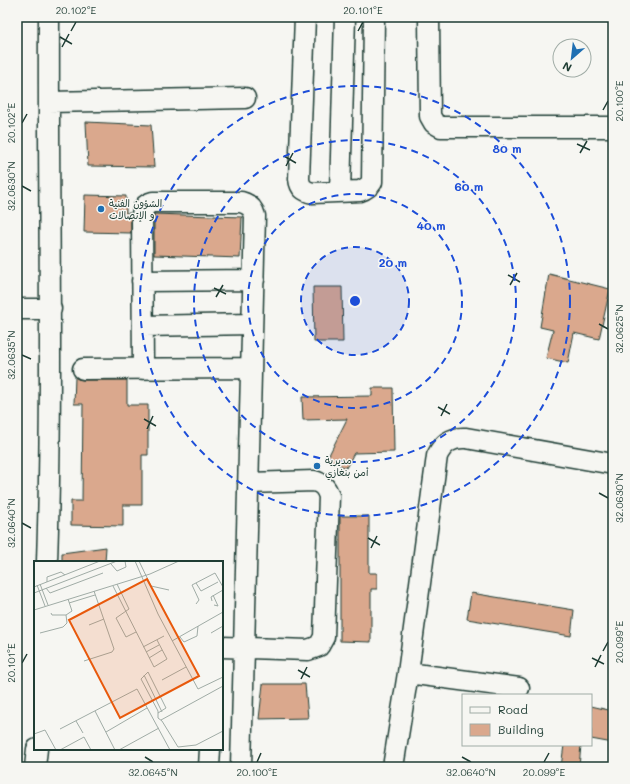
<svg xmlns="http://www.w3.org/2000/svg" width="630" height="784" font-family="Mali,'Playpen Sans Arabic',sans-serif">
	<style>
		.building { fill: #daa88d; stroke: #1f3d34 }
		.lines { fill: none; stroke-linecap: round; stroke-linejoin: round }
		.minor-casing { stroke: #1f3d34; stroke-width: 23 }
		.minor { stroke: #f6f6f2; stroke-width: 20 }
		.ticks { fill: none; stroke: #1f3d34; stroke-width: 1.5 }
		.ring { fill: none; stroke: #1d4ed8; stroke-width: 2; stroke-dasharray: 7 5 }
		.poi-dot { fill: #1f6fb2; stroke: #f6f6f2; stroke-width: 1.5 }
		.labels { text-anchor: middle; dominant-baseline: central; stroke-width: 3; stroke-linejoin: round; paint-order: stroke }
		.poi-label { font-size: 10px; fill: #1f3d34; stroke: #f6f6f2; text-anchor: start }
		.inset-road { fill: none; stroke: #a0aca6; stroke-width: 1 }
		.view { fill: #e8590c; fill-opacity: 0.15; stroke: #e8590c; stroke-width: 2 }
		.inset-edge { fill: none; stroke: #1f3d34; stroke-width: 2 }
		.centre { fill: #1d4ed8; stroke: #f6f6f2; stroke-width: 2 }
		.ring-label { font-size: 12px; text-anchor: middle; font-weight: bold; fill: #1d4ed8; stroke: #f6f6f2; stroke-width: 3; stroke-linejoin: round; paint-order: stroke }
		.neatline { fill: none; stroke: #1f3d34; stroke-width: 1.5 }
		.ticks-label { font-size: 10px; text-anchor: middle; fill: #1f3d34 }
	</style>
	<rect width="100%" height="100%" fill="#f6f6f2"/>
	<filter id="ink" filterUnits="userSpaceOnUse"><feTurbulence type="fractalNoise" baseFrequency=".025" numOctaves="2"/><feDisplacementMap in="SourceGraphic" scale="8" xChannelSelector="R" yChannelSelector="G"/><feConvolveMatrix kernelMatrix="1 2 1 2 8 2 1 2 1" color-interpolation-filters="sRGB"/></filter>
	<g filter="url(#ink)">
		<path class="building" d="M86,122l65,3 3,42 -66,-1z
			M85,195l41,1v17h5v20l-47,-1z
			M154,214l88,3 -2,41 -86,-3z
			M549,274l61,15 -11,50 -25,-6 -6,30 -22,-5 7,-28 -13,-3z
			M313,287h29l1,55h-29z
			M75,377l3,2 5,1h44v25h21v50h-6v50h-19v21l-52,-1v-24h11l1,-97h-9z
			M372,388h21l1,64 -40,1 -8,15 -19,-9 20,-40 -44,1 -1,-23 70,-1z
			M340,516h29v57h8v16h-6v53l-31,-1z
			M106,547l-1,15h-43v-9z
			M471,593l103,17 -3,26 -104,-17z
			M263,684h42l3,34 -49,1z
			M591,706l22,5v32l-22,-4z
			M564,745h17l-2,22h-18z"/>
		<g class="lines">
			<g class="minor-casing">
				<path id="minor" d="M305,17l-6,162c1,9 5,12 14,14l47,-2c6,-2 9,-4 12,-9l2,-165
					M429,17l1,99 4,7 7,4h172
					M49,102l196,-4
					M340,191l5,-174
					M142,281l112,-1
					M17,309h34
					M143,326l109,-2
					M83,369l168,-1
					M143,369l-1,-152c0,-8 3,-13 11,-15h88c8,2 12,6 14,14l-14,551
					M47,562c6,-182 1,-363 2,-545
					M222,647l86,3 11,-4 5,-9 5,-141c-3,-9 -7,-13 -15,-15l-66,2
					M408,673l111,15
					M35,767l2,-18
					M209,767l1,-18
					M393,767l15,-94 29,-217c6,-13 15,-19 29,-18l147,26"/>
			</g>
			<use href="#minor" class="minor"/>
		</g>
	</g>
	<path class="ticks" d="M71,31l5,-9M358,31l5,-9M60,37l12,7M62,47l7,-13M603,110l5,-9M22,123l5,-9M577,144l13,6M580,153l7,-12M284,156l12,7M286,166l7,-13M22,186l9,5M508,275l12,7M510,285l7,-12M214,288l12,6M216,297l7,-12M599,324l9,5M22,355l9,4M438,407l12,7M441,416l6,-12M144,419l12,7M147,429l6,-13M599,493l9,5M22,523l9,5M368,538l12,7M371,548l6,-12M603,651l5,-9M592,658l12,6M22,663l5,-9M595,667l6,-12M298,670l12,7M301,679l6,-12M145,757l8,5M462,757l9,5M257,762l4,-9M544,762l5,-9"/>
	<circle cx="355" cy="301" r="54" fill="#1d4ed8" fill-opacity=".12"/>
	<g class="ring">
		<circle cx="355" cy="301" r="54"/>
		<circle cx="355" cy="301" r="107"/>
		<circle cx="355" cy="301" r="161"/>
		<circle cx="355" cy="301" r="215"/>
	</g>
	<g class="poi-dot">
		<circle cx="101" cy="209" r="4"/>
		<circle cx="317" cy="466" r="4"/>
	</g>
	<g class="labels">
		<g class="poi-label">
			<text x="109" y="203">الشؤون الفنية<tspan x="109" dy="12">و الإتصالات</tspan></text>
			<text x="325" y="460">مديرية<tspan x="325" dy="12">أمن بنغازي</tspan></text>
		</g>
	</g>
	<g transform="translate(34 561)">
		<rect width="189" height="189" fill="#f6f6f2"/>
		<path class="inset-road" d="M101,0l23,53 40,75 25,-12M105,0l12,25 18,4M77,3l6,7 9,-4 -1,-6M13,21v-5l14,-5 4,3M162,22l5,8 17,-9M6,23l8,21M83,23l12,25 -13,9 10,19 10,-5M3,24l8,21M79,25l41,81 13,-8 -10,-19M0,26l66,-26M12,27l4,5 53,-20M0,32l83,-32M179,34l5,11 -4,-1M178,40l-1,-4 12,-7M35,42l26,-8M162,43l3,-4 -7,-15 23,-12 8,14M0,49l116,-36 29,-13M17,52l1,2h14M55,64l15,-6M6,72l23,-6 4,-4 -1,-8 6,-4 -4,-12M177,72l12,-7M146,76l4,5 13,-6 1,-10M138,80l51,-29M109,86l21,-11M112,91l13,-7M115,97l13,-8M50,100l28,-9 2,-3 -20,-58M110,114l18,37M128,119l24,-13M61,150l20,39M124,152l8,-5 -18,-36 -7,7 17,32v7l4,3 16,26 18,-2 27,-14M127,159l62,-34M42,160l7,12M26,168l77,-40 33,61M72,171l41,-24M0,173l11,-4 11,20M26,189l24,-13 7,13M85,189l40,-22"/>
		<path class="view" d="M113,18l52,97 -79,42 -51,-98z"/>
		<rect width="189" height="189" class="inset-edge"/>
	</g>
	<circle cx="355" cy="301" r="6" class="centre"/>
	<g class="ring-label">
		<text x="507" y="153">80 m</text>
		<text x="469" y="191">60 m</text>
		<text x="431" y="230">40 m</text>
		<text x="393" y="267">20 m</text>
	</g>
	<rect width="630" height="784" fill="none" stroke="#f6f6f2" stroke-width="44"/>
	<rect x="462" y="694" width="130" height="52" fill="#f6f6f2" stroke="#a0aca6"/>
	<rect x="470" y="707" width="20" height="6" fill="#f6f6f2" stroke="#a0aca6"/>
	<text x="498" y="714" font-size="12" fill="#1f3d34">Road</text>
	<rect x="470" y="724" width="20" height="12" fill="#daa88d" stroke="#a0aca6"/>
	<text x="498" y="734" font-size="12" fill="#1f3d34">Building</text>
	<g transform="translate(572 58) rotate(208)"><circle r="19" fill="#f6f6f2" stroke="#a0aca6"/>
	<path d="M0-3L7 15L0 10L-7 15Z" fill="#1f6fb2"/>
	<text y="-6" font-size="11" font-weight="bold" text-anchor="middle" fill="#1f3d34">N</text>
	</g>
	<rect x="22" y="22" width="586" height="740" class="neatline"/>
	<g class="ticks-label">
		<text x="76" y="14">20.102°E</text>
		<text x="363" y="14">20.101°E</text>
		<text transform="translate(619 101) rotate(-90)" y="4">20.100°E</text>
		<text transform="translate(11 123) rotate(-90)" y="4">20.102°E</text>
		<text transform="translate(11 186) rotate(-90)" y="4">32.0630°N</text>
		<text transform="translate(619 329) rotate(-90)" y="4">32.0625°N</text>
		<text transform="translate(11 355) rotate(-90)" y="4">32.0635°N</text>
		<text transform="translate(619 498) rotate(-90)" y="4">32.0630°N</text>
		<text transform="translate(11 523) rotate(-90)" y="4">32.0640°N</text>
		<text transform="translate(619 642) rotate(-90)" y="4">20.099°E</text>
		<text transform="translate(11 663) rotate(-90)" y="4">20.101°E</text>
		<text x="153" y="776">32.0645°N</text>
		<text x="257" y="776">20.100°E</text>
		<text x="471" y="776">32.0640°N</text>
		<text x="544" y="776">20.099°E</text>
	</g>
</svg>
